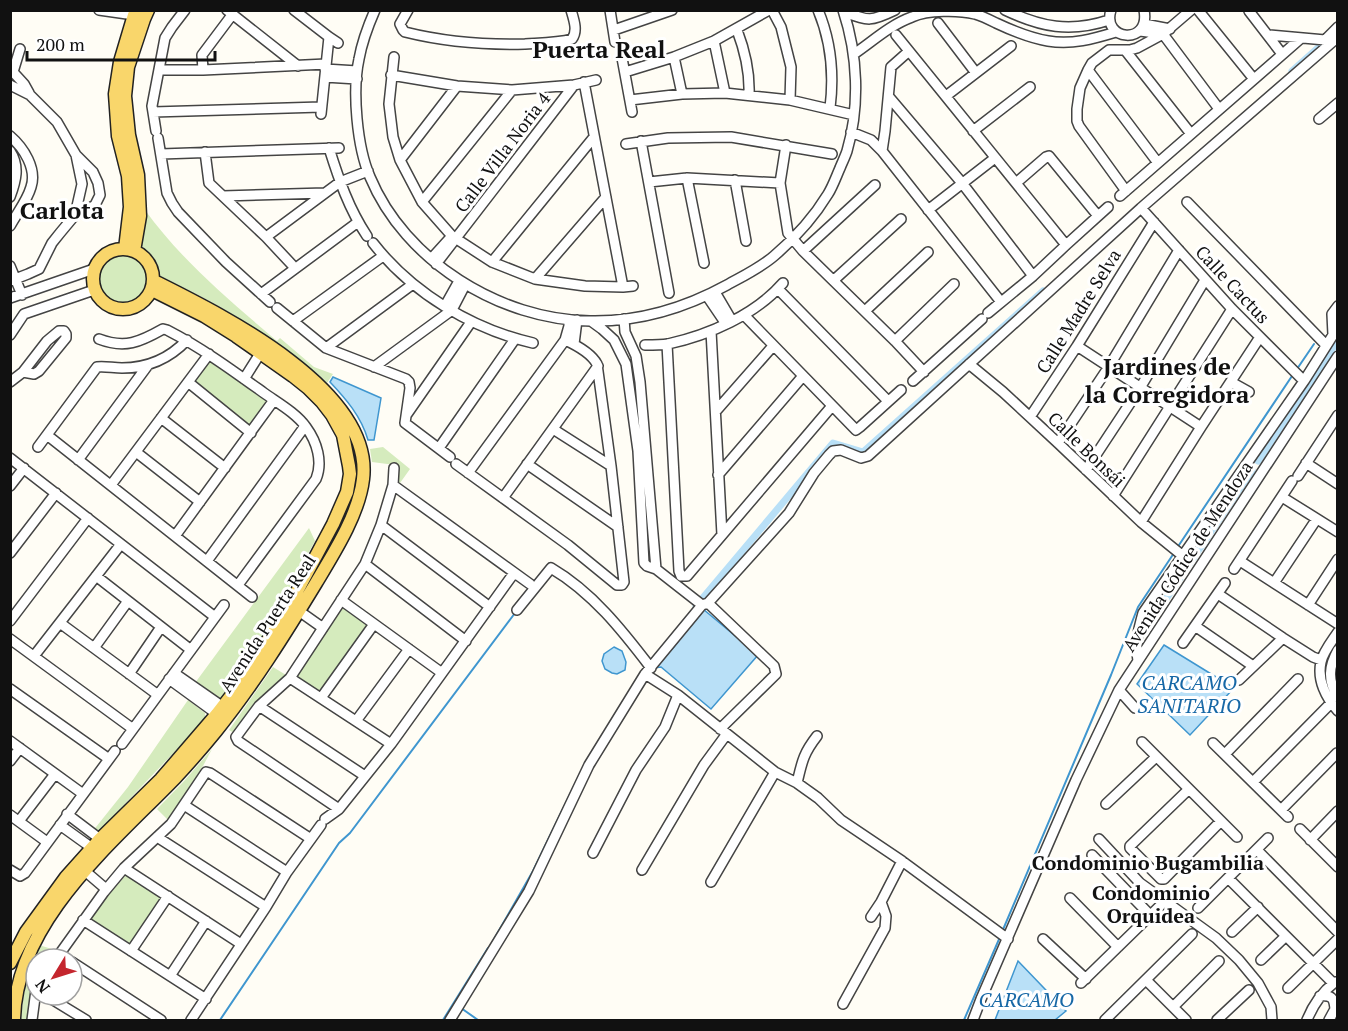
<svg xmlns="http://www.w3.org/2000/svg" width="1348" height="1031" font-family="'PT Serif',serif">
	<style>
		.green { fill: #d5ebbd }
		.water { fill: #b9e0f7; stroke: #3f96cf; stroke-width: 1.5 }
		.lines { fill: none; stroke-linecap: round; stroke-linejoin: round }
		.stream { stroke: #3f96cf; stroke-width: 2 }
		.canal { stroke: #b9e0f7; stroke-width: 7 }
		.minor-casing { stroke: #444; stroke-width: 12 }
		.major-casing { stroke: #222; stroke-width: 15 }
		.minor { stroke: #fff; stroke-width: 9 }
		.major { stroke: #f9d66b; stroke-width: 12 }
		.labels { text-anchor: middle; dominant-baseline: central; stroke-width: 6; stroke-linejoin: round; paint-order: stroke }
		.street-label { font-size: 18px; fill: #111; stroke: #fff }
		.water-label { font-size: 20px; font-style: italic; fill: #1768a6; stroke: #fff }
		.neighbourhood-label { font-size: 20px; font-weight: bold; fill: #111; stroke: #fff }
		.district-label { font-size: 24px; font-weight: bold; fill: #111; stroke: #fff }
	</style>
	<rect width="100%" height="100%" fill="#fffdf5"/>
	<path class="green" d="M145,210c36,50 85,91 132,131l3,-3 34,29 19,7 -6,9c-52,-41 -105,-81 -167,-105 -2,-14 -9,-22 -18,-32z
		M98 278a25 25 0 1 1 50 0a25 25 0 1 1-50 0Z
		M209,360h2l55,41v1l-16,24h-2l-54,-44v-2z
		M383,447l27,22 -10,14 -3,-2 -2,-16 -23,-3 -2,-13z
		M309,528l6,13 -51,93 -43,64h-4l-22,-15z
		M344,606l23,17v4l-47,63 -2,1 -20,-13 -1,-4 45,-67z
		M273,667l13,8 -28,25 -24,33 -5,-3z
		M188,700l17,13v7l-106,111 -7,1 36,-45z
		M212,749l-9,17 -35,54 -11,-11 28,-29z
		M128,875l33,21 1,4 -30,43 -3,1 -38,-25 -1,-3 35,-40z
		M39,945l16,5 -5,9h-14v22l-3,5 -4,34h-8c2,-26 6,-52 18,-75z"/>
	<path class="water" d="M333,377l48,21 -7,42h-6c-7,-24 -22,-41 -38,-58z
		M703,609l55,46 -47,54 -50,-42 -8,1 20,-20z
		M1164,645l70,43 -44,47 -53,-51z
		M614,647l8,4 4,11 -1,8 -8,4 -5,-1 -7,-4 -3,-8 2,-7z
		M1018,961l48,50 -11,9h-60z"/>
	<g class="lines">
		<path class="stream" d="M1297,369l17,-25
			M1177,548l117,-175
			M1002,932l109,-257 27,-68 36,-54
			M493,941l40,-70 45,-93
			M461,1008l17,12
			M220,1020l119,-177 11,-10 165,-220
			M443,1020l45,-72
			M964,1020l36,-83"/>
		<path class="canal" d="M1292,71l37,-33
			M1258,461l80,-121
			M696,606l137,-163 30,9 180,-161
			M1148,626l104,-156"/>
		<g class="minor-casing">
			<path id="minor" d="M99,10l35,5
				M227,10l71,56
				M294,10l35,27 9,6
				M375,10c-7,16 -13,32 -16,49 -7,32 -2,88 11,118 35,84 130,143 220,144 48,1 95,-13 137,-36 16,-9 33,-17 47,-29 20,-17 40,-39 54,-62 5,-8 8,-17 12,-26 2,-5 5,-11 7,-17 13,-45 11,-96 -4,-141
				M408,10l-8,14 3,6 2,2c40,10 80,13 120,12 15,-1 32,-1 47,-5 6,-8 2,-19 -1,-29
				M610,10l5,32
				M772,10l9,17 10,40 -1,33
				M818,10c13,31 16,66 12,98
				M1005,10c36,17 65,23 104,10
				M1111,10c-10,31 40,36 33,0
				M1198,10l55,68
				M1249,11l33,43
				M844,12c25,9 26,10 51,-2
				M938,23l38,50
				M1144,24l26,5
				M614,30l58,-20
				M737,30c8,21 13,42 12,65
				M1140,31l23,3 56,75
				M896,35l170,210
				M1269,35l56,5 13,-13
				M714,41l11,52
				M1125,50l66,84
				M909,51l-18,16 -6,64 -3,20 119,151
				M854,54c19,-13 36,-29 58,-37 16,-7 46,-7 63,-3 7,2 15,6 21,9 17,8 34,15 52,18 24,4 45,-2 68,-9
				M394,57l-5,47 4,33 7,23 22,42 30,34 40,26 43,17 50,7 38,1 10,-1
				M674,57l8,37
				M622,58l10,54
				M325,69l32,2
				M159,70h44l123,-6
				M203,70l-1,-15 30,-40
				M1088,70l70,93
				M10,72h3l11,12 5,9
				M13,72l7,-23
				M625,72l49,-15 40,-16 55,-31
				M391,75l66,11 55,4 62,-5 22,-5
				M325,77l32,2
				M584,82l39,205
				M10,85l20,10 27,27 19,33 17,17 5,11 2,12 -5,10 -10,6 -10,4 -15,18 -8,10 -13,26 -11,5 -18,7
				M946,96l65,-50
				M889,97l73,86 71,93
				M630,100l52,-6 43,-1 65,7 64,15
				M153,112l168,-5
				M321,114l8,-77
				M1319,119l19,-16
				M156,131l-4,-25 13,-68 7,-11 13,-17
				M973,131l57,-44
				M851,132l20,8 11,11
				M10,136c14,12 27,33 21,51 -4,14 -14,26 -21,39
				M158,138l9,55 5,10 6,9 48,50 44,40
				M641,141l28,152
				M626,144l42,-6 63,-1 101,17
				M786,145l-6,38 8,50 15,18 92,90 29,31
				M329,148c10,32 20,61 38,88
				M10,151c10,15 6,30 0,46
				M205,152l4,31 57,54 29,31
				M161,154l178,-6
				M400,160l57,-74
				M687,178l17,85
				M735,180l11,61
				M649,182l38,-4 93,5
				M1016,183l30,-26 3,-1 49,60
				M1126,191l-47,-65 -2,-5v-12l3,-21 8,-18 4,-7 17,-13h21l7,-2 26,-14 28,-24
				M223,196l102,-3
				M1120,196l180,-157
				M422,202l90,-112
				M1187,202l139,143
				M1141,208l91,101 72,72
				M928,210l67,-52
				M75,215l7,-31 -6,-29
				M266,237l74,-55 28,-11
				M373,243c39,50 99,86 160,100
				M803,251l72,-66
				M431,259l20,-22
				M492,262l102,-125
				M436,264l138,-179
				M10,266l12,29
				M535,279l71,-82
				M834,280l67,-61
				M778,289l110,112
				M715,292l17,29
				M261,294l97,-72
				M707,296l19,28
				M10,298l84,-29
				M445,306l14,-25
				M277,308l49,40 80,31 3,3 1,6 -5,35 45,34
				M865,311l63,-59
				M988,313l45,-37 33,-31 42,-38
				M744,315l112,115 4,-3 41,-37
				M624,319l1,13 11,24 4,26 16,187
				M293,321l90,-65
				M591,321l11,8 12,11 12,24 12,87 6,112 3,3 9,3 46,36
				M711,331l11,204
				M10,335l14,-21 70,-24
				M99,339c26,10 41,3 64,-10l4,1c35,18 65,40 97,63 14,10 32,20 42,34 11,15 17,35 10,52l-78,106
				M895,341l59,-57
				M574,344l3,-24
				M667,344l12,227 2,5h6l145,-170
				M645,345c8,0 16,0 23,-1 41,-9 87,-29 115,-61
				M1077,346l124,81
				M326,348l87,-64
				M969,364l34,28 55,51 83,79 42,34
				M374,367l78,-57 13,-25
				M244,379l17,-27
				M913,381l69,-62
				M10,382l13,-10 24,-31 12,-10h5l2,3v4l-27,33 -5,3 -11,-2
				M188,382l63,51
				M1231,382l18,10
				M716,411l57,-65
				M407,414l64,-92
				M1030,417l47,-71 77,-124
				M161,418l64,50
				M553,429l58,37
				M47,435l205,162
				M1058,443l50,-75 71,-118
				M38,447l59,-80c8,-1 16,1 25,1 25,0 47,-9 65,-28
				M439,448l76,-109
				M136,452l64,50
				M10,458l205,159
				M78,460l70,-95
				M1306,463l32,21
				M456,464l112,81 49,40h5l2,-3 -13,-116 -14,-102c-6,-11 -21,-19 -32,-24
				M527,464l91,63
				M1086,470l54,-82 65,-108
				M468,473l97,-133 4,-14v-6
				M718,475l85,-99
				M1298,476l40,-61
				M111,485l98,-131
				M393,485l137,99
				M10,486l14,-18
				M1113,496l119,-187
				M1282,497l56,35
				M503,498l95,-132
				M1141,522l60,-95 59,-90
				M381,525l109,82
				M175,536l99,-136
				M10,553l46,-60
				M207,561l98,-135
				M1240,561l98,63
				M365,564l101,77
				M1234,569l58,-88
				M96,576l95,74
				M1274,583l42,-63
				M1218,594l65,44 30,19 8,3
				M341,600l101,73
				M708,603l66,63 2,8 -56,55
				M1308,605l30,-46
				M517,610l34,-42c41,24 71,62 100,100
				M299,611l24,17
				M10,621l78,-103
				M60,623l98,72
				M1195,626l58,40
				M1338,632c-6,9 -15,20 -17,30 -4,18 5,36 17,49
				M10,639l123,90
				M1183,643l42,-60
				M94,648l34,-47
				M1338,650c-9,16 -11,30 0,47
				M34,656l87,-112
				M1138,661c-3,-19 0,-30 5,-48l161,-232 29,-46 -1,-21 6,-8
				M174,673l49,34
				M129,674l32,-47
				M645,674l33,21 97,77 22,11 21,15 23,22 61,41 106,78
				M290,678l101,66
				M169,679l48,35
				M1239,680l44,-42
				M10,689l99,70
				M1119,690l16,18
				M321,698l53,-74
				M259,706l106,70
				M356,721l53,-72
				M10,741l73,53
				M1142,742l95,95
				M1213,743l75,74
				M122,744l102,-139
				M1225,754l73,-75
				M10,761l10,-13
				M1253,782l78,-79
				M797,783c5,-21 6,-29 20,-47
				M1189,789l-59,57v2l31,31h3l57,-58
				M1106,804l50,-47
				M184,805l103,67
				M339,809l-101,-68 -2,-4 23,-31 31,-28 75,-114 16,-39 12,-40 1,-17
				M1281,810l56,-57
				M67,814l33,25
				M10,815l37,27
				M325,819l14,-10 52,-65 123,-171
				M19,821l36,-47
				M60,825l32,23
				M1300,829l38,38
				M157,837l109,70
				M1099,839l41,44 76,55 23,22 19,23 13,24 1,13
				M1310,840l28,-29
				M1257,850l81,82
				M593,853l43,-83 29,-43 13,-32
				M1092,855l58,60
				M124,868l117,76
				M10,870l10,6 5,-3 90,-122
				M642,870l62,-105 22,-30
				M85,871l21,18
				M1228,878l105,105
				M711,882l64,-110
				M1070,898l48,49
				M1198,908l70,-70
				M871,917l10,-15 21,-41
				M83,920l123,79
				M1232,932l26,-25
				M1043,939l43,40
				M131,951l37,-55
				M56,959l48,-67 20,-24 47,-44 35,-52 4,1 101,66
				M1261,960l25,-24
				M72,962l89,58
				M170,976l36,-55
				M1146,980l40,40
				M1081,983l84,-82
				M1288,988l50,-49
				M45,995l41,25
				M1320,996c12,-1 14,2 15,13
				M843,1004l42,-76 1,-12 -5,-14
				M1173,1007l46,-46
				M32,1020l4,-30
				M191,1020l75,-113 21,-35 34,-47
				M450,1020l79,-129 60,-126 56,-91 57,-69 6,-2 81,-90 25,-40 15,-18 4,-4 8,-1 20,8 7,-2 273,-248 197,-171
				M973,1020l8,-21 95,-219 43,-90 219,-334
				M1105,1020l87,-86
				M1217,1020l32,-30
				M1307,1020c6,-15 15,-28 28,-38
				M1329,1020l6,-11 3,-2"/>
		</g>
		<g class="major-casing">
			<path id="major" d="M93 279a30 30 0 1 1 60 0a30 30 0 1 1-60 0Z
				M125,249l5,-42 -2,-31 -10,-40 -3,-42 5,-32 14,-47 3,-5
				M134,251l6,-35 -2,-41 -9,-40 -4,-39 3,-29 16,-48 4,-9
				M10,963l16,-31 40,-55 34,-38 61,-60 56,-65 21,-27 48,-75 47,-88 14,-32 3,-18 -1,-8 -6,-31 -11,-20 -10,-13 -14,-14 -15,-12 -57,-40 -32,-20 -52,-26
				M14,1020c1,-98 98,-177 161,-242 14,-15 28,-31 41,-47 37,-46 69,-97 100,-148 18,-30 43,-69 47,-104 11,-90 -143,-165 -209,-198"/>
		</g>
		<use href="#minor" class="minor"/>
		<use href="#major" class="major"/>
	</g>
	<g class="labels">
		<g class="street-label">
			<text transform="translate(502 152) rotate(-53)">Calle Villa Noria 4</text>
			<text transform="translate(1233 284) rotate(47)">Calle Cactus</text>
			<text transform="translate(1078 311) rotate(-58)">Calle Madre Selva</text>
			<text transform="translate(1087 449) rotate(44)">Calle Bonsái</text>
			<text transform="translate(1187 556) rotate(-57)">Avenida Códice de Mendoza</text>
			<text transform="translate(267 623) rotate(-57)">Avenida Puerta Real</text>
		</g>
		<g class="water-label">
			<text x="1189" y="682">CARCAMO<tspan x="1189" dy="23">SANITARIO</tspan></text>
			<text x="1026" y="999">CARCAMO</text>
		</g>
		<g class="neighbourhood-label">
			<text x="1148" y="862">Condominio Bugambilia</text>
			<text x="1151" y="892">Condominio<tspan x="1151" dy="23">Orquidea</tspan></text>
		</g>
		<g class="district-label">
			<text x="599" y="49">Puerta Real</text>
			<text x="62" y="210">Carlota</text>
			<text x="1167" y="366">Jardines de<tspan x="1167" dy="28">la Corregidora</tspan></text>
		</g>
	</g>
	<rect width="1348" height="1031" fill="none" stroke="#111111" stroke-width="24"/>
	<g transform="translate(54 977) rotate(232)"><circle r="28" fill="#ffffff" stroke="#a0a0a0" stroke-width="1.5"/>
	<path d="M0-4.5L10 22L0 15L-10 22Z" fill="#c4262e"/>
	<text y="-9" font-size="16" font-weight="bold" text-anchor="middle" fill="#111111">N</text>
	</g>
	<path d="M27 51v9h188v-9" fill="none" stroke="#111111" stroke-width="3"/>
	<text x="36" y="51" font-size="18" fill="#111111" stroke="#ffffff" stroke-width="4.5" paint-order="stroke">200 m</text>
</svg>
